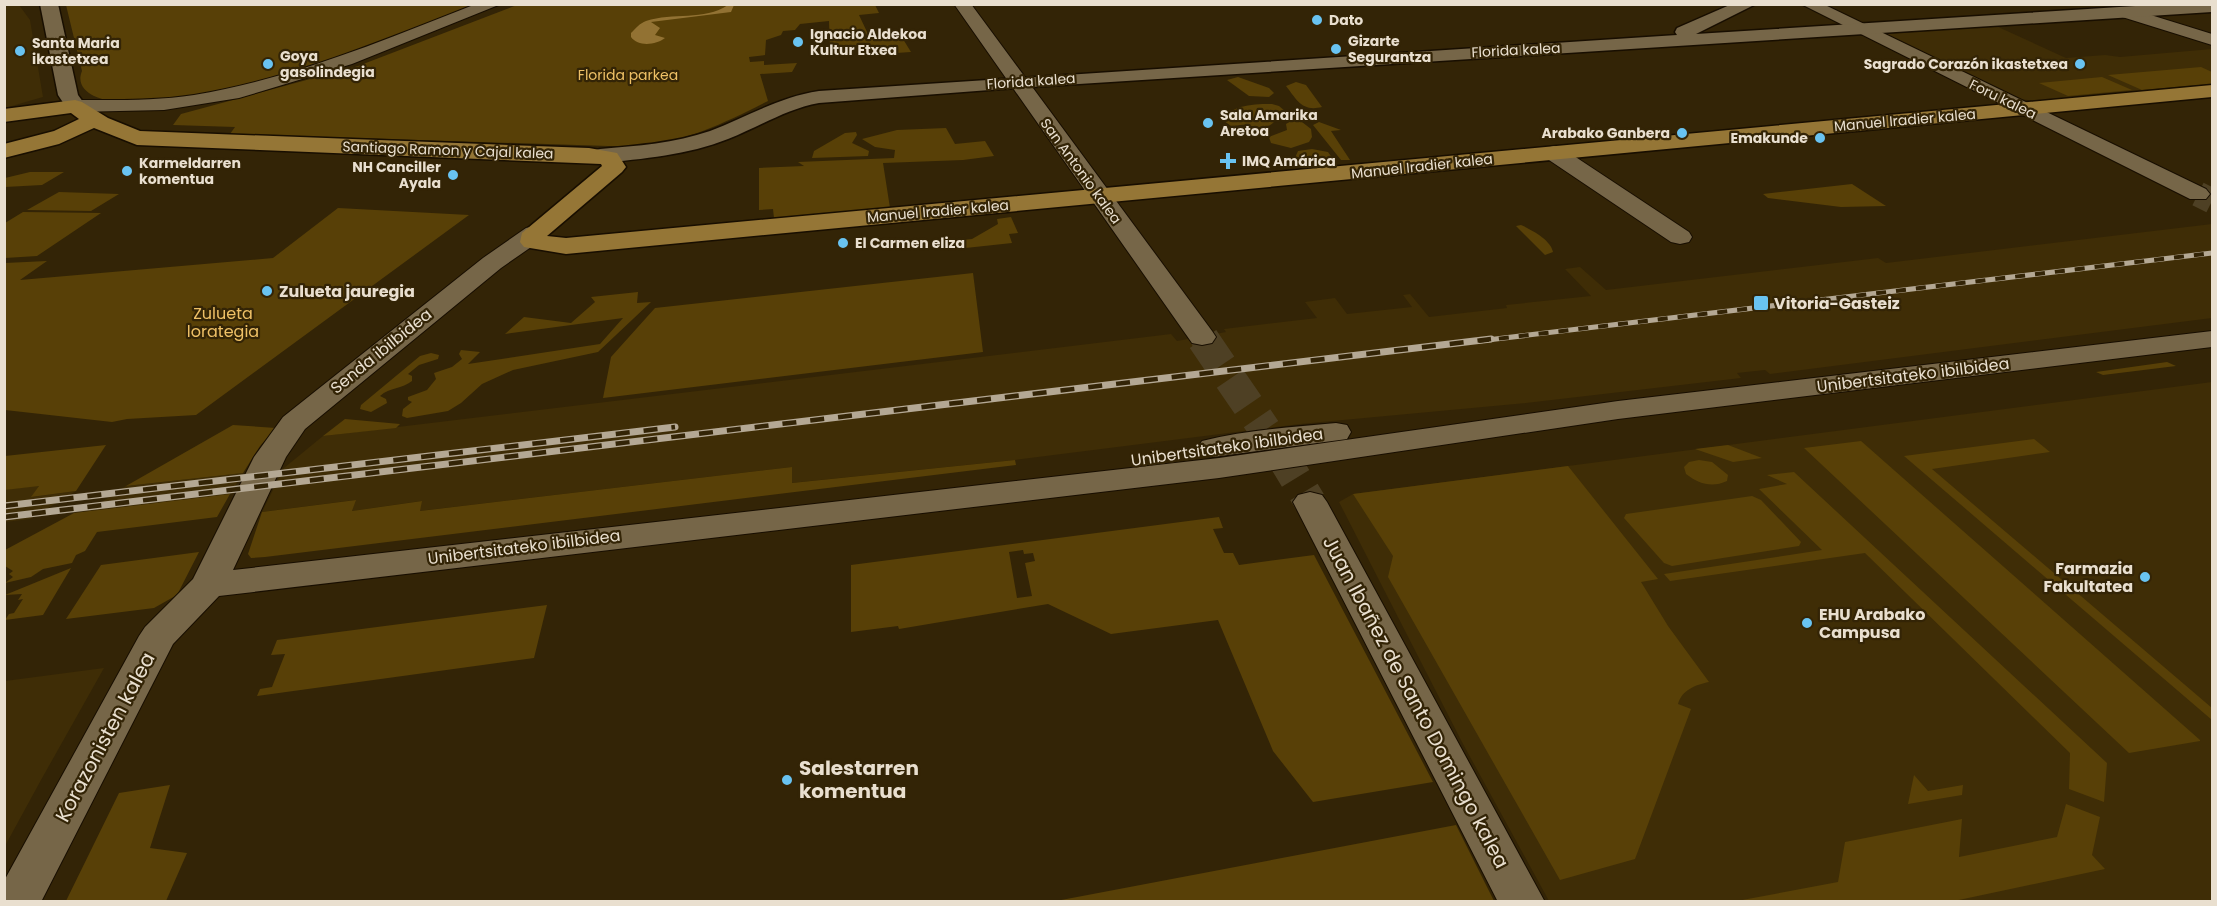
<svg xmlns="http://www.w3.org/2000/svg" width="2217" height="906" font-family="Poppins,sans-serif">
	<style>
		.built { fill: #3f2d06 }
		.green { fill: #584007; fill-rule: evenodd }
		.water { fill: #927233 }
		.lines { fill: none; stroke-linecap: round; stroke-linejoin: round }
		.street-tunnel-far1 { stroke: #4e4024; stroke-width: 25; stroke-dasharray: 25 12; stroke-linecap: butt }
		.street-tunnel { stroke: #4e4024; stroke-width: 32; stroke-dasharray: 32 16; stroke-linecap: butt }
		.street-casing { stroke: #180e00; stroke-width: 2 }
		.secondary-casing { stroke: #180e00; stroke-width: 3 }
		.primary-casing { stroke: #180e00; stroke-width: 3 }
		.street { fill: #766648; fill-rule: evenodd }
		.secondary { fill: #766648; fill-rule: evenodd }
		.primary { fill: #957636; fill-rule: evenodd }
		.rail-far1-casing { stroke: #b4a894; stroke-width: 5 }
		.rail-casing { stroke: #b4a894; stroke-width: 7 }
		.rail-far1 { stroke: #332406; stroke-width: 4; stroke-dasharray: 10; stroke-linecap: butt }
		.rail { stroke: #332406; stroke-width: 4.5; stroke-dasharray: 14; stroke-linecap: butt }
		.poi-dot { fill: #69c3f1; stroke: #332406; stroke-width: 2 }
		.labels { text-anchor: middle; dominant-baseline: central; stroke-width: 4.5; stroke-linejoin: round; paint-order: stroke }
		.far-poi-label { font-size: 14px; font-weight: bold; fill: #e9dfcf; stroke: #332406; text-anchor: start }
		.far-street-label { font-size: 14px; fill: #e9dfcf; stroke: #332406 }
		.far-park-label { font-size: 14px; fill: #eec066; stroke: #332406 }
		.poi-label { font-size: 16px; font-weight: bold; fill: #e9dfcf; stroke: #332406; text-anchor: start }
		.park-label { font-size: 16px; fill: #eec066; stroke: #332406 }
		.street-label { font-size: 16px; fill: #e9dfcf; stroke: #332406 }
		.near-street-label { font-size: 20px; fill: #e9dfcf; stroke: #332406 }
		.near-poi-label { font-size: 20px; font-weight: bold; fill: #e9dfcf; stroke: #332406; text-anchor: start }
	</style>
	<rect width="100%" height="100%" fill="#332406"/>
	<path class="built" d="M4,5h15l11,15 13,77 -38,11z
		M1996,26l70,32 39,-3 15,2 92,-8v36l-177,16 -15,-2 -135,-65z
		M2212,224v94l-442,56 -5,-4 -28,3 4,5 -215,25 -226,21 -285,36 -224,23 1,-16 -373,44 2,-10 -69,10 3,-11 -93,12 22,-44 39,-32 848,-102 6,7 49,-9 -2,-3 93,-11 -12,-16 30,-4 12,16 65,-7 -9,-12 7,-1 19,23 78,-9 -1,-3 85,-9 -26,-27 15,-2 26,23 272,-32 8,5z
		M2212,382v519h-663l-86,-157 -124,-242 14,-8z
		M243,473l-13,21 -142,17 38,-25z
		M40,485l-8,12 44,-6 -46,28 -25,3 -1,-32z
		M104,668l-63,112 -36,66v-165z"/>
	<path class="green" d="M66,5h418c-106,38 -236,97 -349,96 -15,0 -28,1 -41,-5 -10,-5 -17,-13 -12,-25z
		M517,5h358l4,8 -20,2 9,19 30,-3 13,21 -45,3 -1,-5 -35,2 -1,-31 -29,3 -5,6 -12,1 -2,4 -15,5 -1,15 -16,2 1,5 14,-1v4l33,-2 -5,9 -32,2 8,27c-43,22 -81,40 -129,46l-409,-13 5,-7 -62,-2 8,-11 177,-48z
		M2201,67l11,5v12l-70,6 -34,-15z
		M1238,77l31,11 5,5 -5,4 -20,-1 -22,-16z
		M2102,77l30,13 -64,6 -29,-13z
		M1296,82l10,3 16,22c-20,5 -25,-7 -36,-21z
		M1272,104l7,2 6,5 -17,6 6,5c-9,9 -18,4 -29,3 -3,-1 -9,1 -14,1l-7,-5c5,-17 33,-17 48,-17z
		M1291,121l11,1 9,7 1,8 -3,5 -18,6 -20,-5 -2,-6 18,-7 -1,-6z
		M1319,122l22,8 -10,1 19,29h-9l-28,-35z
		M946,128l9,16 30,-3 9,15 -31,4 -80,3 7,45 -116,10 -1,-9 -14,1v-42l45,-2 -6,-4 96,-4 1,-8 -20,-3 -13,-8 35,-9z
		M856,132l1,3 -5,8 17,8 -1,5 -56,2 2,-7 31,-18z
		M1312,149l16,3 5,7 -18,5 -20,-6 3,-7z
		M30,172h34l-22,13 -37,2v-9z
		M1852,184l34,22 -45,1 -73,-9 -5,-4z
		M59,192l60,2 -28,17 -64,-1z
		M338,208l131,7 -273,200 -69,4 -15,3 -107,-12v-147l42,-2 -27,19 253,-22z
		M23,212l78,1 -64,43 -32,2v-35z
		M1011,217l7,16 -9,1 3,9 -65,7 -3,-8 28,-3 26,-15 -1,-5z
		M1521,225c11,5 30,15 32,27l-8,3 -29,-29z
		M973,273l10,79 -380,46 8,-41 44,-49z
		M638,292l-1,11 14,-1 -53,50 -85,18 -31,14 -21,19 -13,8 -41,7 -5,-2 1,-7 9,-7 -4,-2v-3l19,-7 9,-11 -2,-6 18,-6 10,-8 -3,-5 2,-4 19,2 -12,12 132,-20 23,-26 -118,16 19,-17 47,6 24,-21 -4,-5z
		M431,353l8,2 -1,4 -19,6 -11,9 4,2v5c-10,8 -22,6 -32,15l6,3 1,4 -16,9 -11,-3 1,-4 59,-49z
		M2167,362l9,4 -73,9 -7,-3z
		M345,419l55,5 -4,4 -73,8z
		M233,425l43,3 -16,18 -17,27 -117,13z
		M2034,439l16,13 -118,17 280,239v12l-308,-264z
		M1861,441l339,299v1l-71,12 -325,-305z
		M106,445l-30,46 -45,6 8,-11 -34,4v-34z
		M1728,445l34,13 -29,4 -38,-13z
		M1015,460l1,5 -751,92 -14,1 -3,-4 14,-42 94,-12 -4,11 70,-10 -2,10 372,-44v16z
		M1699,460l13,2 16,13 -1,6c-15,7 -28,3 -41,-7l-2,-7 5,-5z
		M1568,466l90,113 -17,3 27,44 41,56c-14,3 -27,8 -31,22l13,5 -56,150 -75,21 -172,-303 5,-21 -40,-62z
		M1794,472l313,291 -3,39 -35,-13 1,-36 -205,-200 -195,28 -6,-7 158,-24 -63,-61 28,-5 -20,-9z
		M230,494l-13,23 -120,15 -12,19 -9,4 -4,8 -29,6 -12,8 -26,6 8,-6 -4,-3 4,-3 -8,-5v-16l69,-37z
		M1752,496l9,4 40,42 -2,4 -127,20 -8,-3 -40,-45 2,-4z
		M1219,517l4,11 -10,1 11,24h9l6,12 75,-10 119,227 -120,20 -40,-51 -55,-131 -107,14 -63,-30 -149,25 -1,-3 -47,6v-67zM1023,550l1,4 9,-1 2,8 -10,2 7,33 -15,2 -8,-46z
		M199,552l-22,43 -23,13 -88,11 35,-54z
		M71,568l-28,47 -38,5 4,-6 5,-1 9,-14 -5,1 4,-6 -17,1z
		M547,605l-13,53 -277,38 3,-7 12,-2 13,-33 -14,1 6,-15z
		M1914,775l14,16 35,-6 -1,10 -54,9z
		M170,785l-20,63 37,5 -21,48h-100l53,-108z
		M2066,804l34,13 -8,38 13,14 -151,32h-217l101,-19 7,-40 117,-23 -3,38 98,-20z
		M1456,825l38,76h-438z"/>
	<path class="water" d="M728,5h6l-3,7 -80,10 9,6 -5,7 10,3c-9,7 -27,9 -34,-1v-4c4,-4 9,-10 15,-12 27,-9 58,0 82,-16z"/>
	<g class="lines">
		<path class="street-tunnel-far1" d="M2198,194l14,7
			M1202,337l2,4"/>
		<path class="street-tunnel" d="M1203,339l62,91
			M1279,451l31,51"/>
		<g class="street-casing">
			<path id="street" d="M476,4h25l-149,60 -113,34 -75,12 -89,2 -7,-2 -3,-4 3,-4 7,-2c39,0 80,1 119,-5 98,-16 190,-55 282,-91z
				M954,4h17l241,327 4,6 -4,6 -10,2 -10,-2z
				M1801,4h22l383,185 4,5 -4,5h-16z
				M2125,7l87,27v11l-93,-29 -3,-4z
				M1554,146l8,2 127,84 3,5 -3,5 -9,2 -9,-2 -125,-84 -3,-5 3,-5z
				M535,226l9,2 3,5 -3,5 -43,30 -196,161 -19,28 -53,113 986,-112 399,-57 594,-70v16l-594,72 -399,59 -1000,118 -46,48 -132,258h-37v-21l135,-245 6,-9 48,-48 61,-122 29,-40 200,-159 43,-30z
				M1336,423l11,2 4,7 -4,7 -134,18 -11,-2 -5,-7 5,-7c44,-11 89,-14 134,-18z
				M1310,492l12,3 5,7 218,400h-47l-205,-400 5,-7z"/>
		</g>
		<g class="secondary-casing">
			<path id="secondary" d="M40,4h18l20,91 8,11 -4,4h-14l-10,-15z
				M1732,4h24l-60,30 471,-30h45v8l-1196,76 -197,15c-33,6 -60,24 -91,36 -40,16 -85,20 -128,24l-8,-2 -3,-5 3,-5 8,-2c37,-3 75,-6 110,-18 37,-14 69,-34 109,-40l858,-56 -2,-3 2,-4z"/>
		</g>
		<g class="primary-casing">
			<path id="primary" d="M2212,85v12l-1646,157 -42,-7 -4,-5 2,-9 80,-67 -1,-2 -464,-19 -43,-17 -35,16 -55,14v-14l50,-13 25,-12 -8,-6 -67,9v-13l71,-9 7,2 26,16 32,13 449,17 28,5 9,14 -4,5 -75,64 19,2z"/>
		</g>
		<use href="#street" class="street"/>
		<use href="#secondary" class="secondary"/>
		<use href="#primary" class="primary"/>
		<g class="rail-far1-casing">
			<path id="rail-far1" d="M1479,341l733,-88"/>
		</g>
		<g class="rail-casing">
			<path id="rail" d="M4,506l671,-79
				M4,517l1487,-178"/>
		</g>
		<use href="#rail-far1" class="rail-far1"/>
		<use href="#rail" class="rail"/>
	</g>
	<g class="poi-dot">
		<circle cx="1317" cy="20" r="6"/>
		<circle cx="798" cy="42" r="6"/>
		<circle cx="1336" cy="49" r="6"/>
		<circle cx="20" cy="51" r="6"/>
		<circle cx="268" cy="64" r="6"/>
		<circle cx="2080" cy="64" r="6"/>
		<circle cx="1208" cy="123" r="6"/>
		<circle cx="1682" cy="133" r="6"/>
		<circle cx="1820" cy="138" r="6"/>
		<path d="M1225 152h6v6h6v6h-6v6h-6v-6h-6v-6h6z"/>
		<circle cx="127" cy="171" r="6"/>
		<circle cx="453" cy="175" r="6"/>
		<circle cx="843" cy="243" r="6"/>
		<circle cx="267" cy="291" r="6"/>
		<rect x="1753" y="295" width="16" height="16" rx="3"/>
		<circle cx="2145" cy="577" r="6"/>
		<circle cx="1807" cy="623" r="6"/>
		<circle cx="787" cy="780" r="6"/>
	</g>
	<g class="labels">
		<g class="far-poi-label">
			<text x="1329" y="20">Dato</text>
			<text x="810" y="34">Ignacio Aldekoa<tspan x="810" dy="16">Kultur Etxea</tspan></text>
			<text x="1348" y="41">Gizarte<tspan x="1348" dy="16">Segurantza</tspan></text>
			<text x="32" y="43">Santa Maria<tspan x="32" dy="16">ikastetxea</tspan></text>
			<text x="280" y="56">Goya<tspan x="280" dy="16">gasolindegia</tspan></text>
			<text x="2068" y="64" text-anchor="end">Sagrado Corazón ikastetxea</text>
			<text x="1220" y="115">Sala Amarika<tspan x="1220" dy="16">Aretoa</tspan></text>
			<text x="1670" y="133" text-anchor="end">Arabako Ganbera</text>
			<text x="1808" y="138" text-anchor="end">Emakunde</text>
			<text x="1242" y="161">IMQ Amárica</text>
			<text x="139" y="163">Karmeldarren<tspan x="139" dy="16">komentua</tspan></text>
			<text x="441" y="167" text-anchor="end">NH Canciller<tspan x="441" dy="16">Ayala</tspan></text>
			<text x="855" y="243">El Carmen eliza</text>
		</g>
		<g class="far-street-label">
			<text transform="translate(1516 50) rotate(-3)">Florida kalea</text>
			<text transform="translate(1031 81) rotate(-4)">Florida kalea</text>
			<text transform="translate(2003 99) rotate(26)">Foru kalea</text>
			<text transform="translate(1905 120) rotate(-5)">Manuel Iradier kalea</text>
			<text transform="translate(448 150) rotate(2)">Santiago Ramon y Cajal kalea</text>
			<text transform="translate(1422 166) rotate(-6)">Manuel Iradier kalea</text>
			<text transform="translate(1081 171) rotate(54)">San Antonio kalea</text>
			<text transform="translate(938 211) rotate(-5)">Manuel Iradier kalea</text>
		</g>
		<g class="far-park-label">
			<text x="628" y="75">Florida parkea</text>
		</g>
		<g class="poi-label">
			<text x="279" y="291">Zulueta jauregia</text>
			<text x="1774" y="303">Vitoria-Gasteiz</text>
			<text x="2133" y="568" text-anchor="end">Farmazia<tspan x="2133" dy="18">Fakultatea</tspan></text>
			<text x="1819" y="614">EHU Arabako<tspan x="1819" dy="18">Campusa</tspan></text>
		</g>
		<g class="park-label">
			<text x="223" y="313">Zulueta<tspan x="223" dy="18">lorategia</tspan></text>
		</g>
		<g class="street-label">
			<text transform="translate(381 351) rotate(-39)">Senda ibilbidea</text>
			<text transform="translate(1913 375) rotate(-7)">Unibertsitateko ibilbidea</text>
			<text transform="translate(1227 447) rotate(-8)">Unibertsitateko ibilbidea</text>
			<text transform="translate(524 547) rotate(-7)">Unibertsitateko ibilbidea</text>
		</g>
		<g class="near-street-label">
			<text transform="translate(1416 702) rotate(62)">Juan Ibañez de Santo Domingo kalea</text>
			<text transform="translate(105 737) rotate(-62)">Korazonisten kalea</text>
		</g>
		<g class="near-poi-label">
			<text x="799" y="768">Salestarren<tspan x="799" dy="23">komentua</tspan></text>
		</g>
	</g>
	<rect width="2217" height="906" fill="none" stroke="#e9dfcf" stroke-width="12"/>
</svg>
